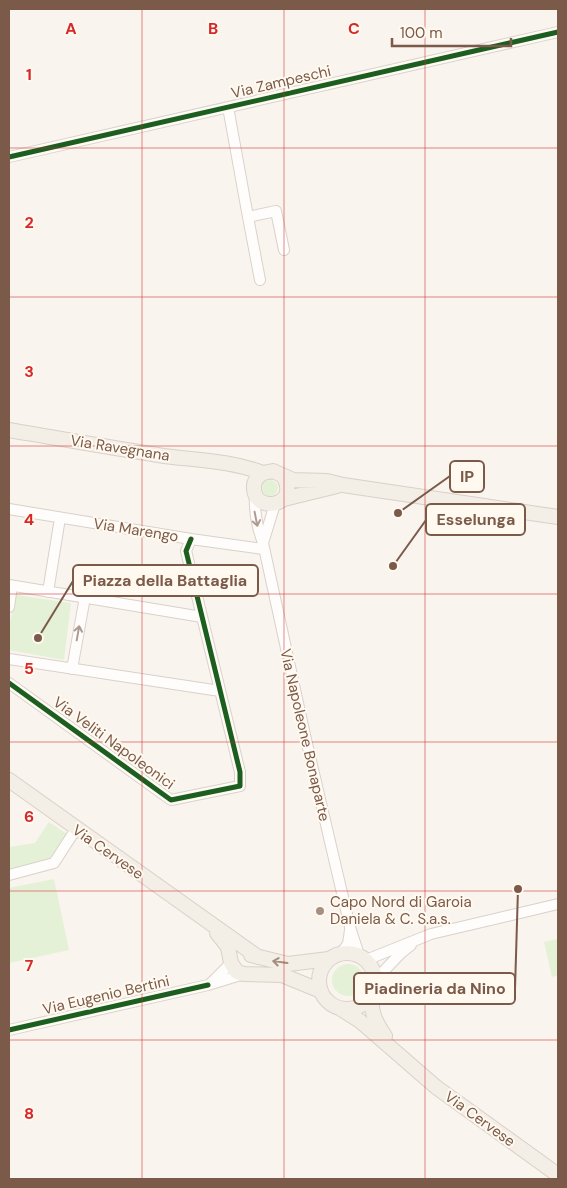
<svg xmlns="http://www.w3.org/2000/svg" width="567" height="1188" font-family="'DM Sans',sans-serif">
	<style>
		.green { fill: #e5f1d6 }
		.lines { fill: none; stroke-linecap: round; stroke-linejoin: round }
		.minor-casing { stroke: #d9d1cb; stroke-width: 12 }
		.major-casing { stroke: #dad0ca; stroke-width: 16 }
		.minor { stroke: #fefdfc; stroke-width: 10 }
		.major { stroke: #f3eee6; stroke-width: 14 }
		.cycleway-casing { stroke: #fff9f0; stroke-width: 8 }
		.cycleway { stroke: #1b5e20; stroke-width: 5 }
		.oneway { stroke: #af9b91 }
		.oneway2 { stroke: #a58e80 }
		.grid { fill: none; stroke: #d62828; stroke-width: 1; stroke-opacity: 0.55 }
		.poi-dot { fill: #a79082; stroke: #fff9f0; stroke-width: 2 }
		.labels { text-anchor: middle; dominant-baseline: central; stroke-width: 4; stroke-linejoin: round; paint-order: stroke }
		.street-label { font-size: 15px; fill: #7b5a49; stroke: #fff9f0 }
		.poi-label { font-size: 15px; fill: #7b5a49; stroke: #fff9f0; text-anchor: start }
		.grid-label { font-size: 16px; text-anchor: middle; font-weight: bold; fill: #d62828; stroke: #fff9f0; stroke-width: 4; stroke-linejoin: round; paint-order: stroke }
		.leader { fill: none; stroke: #7b5a49; stroke-width: 2 }
		.callout-dot { fill: #7b5a49; stroke: #fff9f0; stroke-width: 2 }
		.callout { fill: #fff9f0; stroke: #7b5a49; stroke-width: 2 }
		.callout-label { font-size: 16px; text-anchor: middle; font-weight: bold; fill: #7b5a49 }
	</style>
	<rect width="100%" height="100%" fill="#f9f4ed"/>
	<path class="green" d="M262 488a8 8 0 1 1 16 0a8 8 0 1 1-16 0Z
		M16,595l55,8 -7,57 -55,-10v-24z
		M49,822l18,12 -18,26 -40,9v-22l26,-4z
		M54,879l15,71 -60,13v-75z
		M558,939v36l-6,2 -8,-35z
		M332 980a16 16 0 1 1 32 0a16 16 0 1 1-32 0Z"/>
	<g class="lines">
		<g class="minor-casing">
			<path id="minor" d="M228,107l20,110
				M9,157l549,-125
				M260,280l-12,-63 28,-6 8,39
				M255,494c-1,17 2,33 8,49l42,192 45,192 9,28
				M9,509l182,30 72,10
				M263,543l12,-39
				M9,585l193,32
				M48,592l12,-74
				M9,607l3,-21
				M9,659l211,32
				M72,669l13,-72
				M9,683l162,117 69,-14v-14l-54,-221 5,-12
				M9,875l45,-12 22,-34
				M341,953l7,-9 2,-14
				M366,960l65,-26 127,-30
				M376,979l25,-26 10,-8
				M211,983l20,-20
				M9,1030l199,-45 36,-11"/>
		</g>
		<g class="major-casing">
			<path id="major" d="M9,430c52,9 103,18 155,26 33,4 68,5 99,17
				M283,476c18,29 -27,39 -29,13 -1,-7 3,-12 9,-16l10,-2 20,9 34,1 16,4 215,32
				M284,499l53,-13
				M9,780l249,177
				M217,933l11,14 3,16 6,9 7,2 38,1 39,16
				M319 981a28 28 0 1 1 56 0a28 28 0 1 1-56 0Z
				M251,955l37,9 41,-5
				M372,995c-2,17 4,28 13,41
				M341,1009l19,12 76,66 122,88"/>
		</g>
		<use href="#minor" class="minor"/>
		<use href="#major" class="major"/>
		<g class="cycleway-casing">
			<path id="cycleway" d="M9,157l549,-125
				M9,683l162,117 69,-14v-14l-54,-221 5,-12
				M9,1030l199,-45"/>
		</g>
		<use href="#cycleway" class="cycleway"/>
	</g>
	<defs><path id="oneway-shaft" d="M-6 0H5M1.5-3L5.5 0L1.5 3" fill="none" stroke-width="1.6" stroke-linecap="round" stroke-linejoin="round" transform="scale(1.25)"/></defs>
	<g class="oneway">
		<use href="#oneway-shaft" transform="translate(256 519) rotate(79)"/>
		<use href="#oneway-shaft" transform="translate(78 633) rotate(-80)"/>
	</g>
	<use class="oneway2" href="#oneway-shaft" transform="translate(280 962) rotate(-172)"/>
	<path class="grid" d="M142,9v1170M284,9v1170M425,9v1170M9,148h549M9,297h549M9,446h549M9,594h549M9,742h549M9,891h549M9,1040h549"/>
	<circle class="poi-dot" cx="320" cy="911" r="5"/>
	<g class="labels">
		<g class="street-label">
			<text transform="translate(281 82) rotate(-13)">Via Zampeschi</text>
			<text transform="translate(120 448) rotate(9)">Via Ravegnana</text>
			<text transform="translate(136 530) rotate(9)">Via Marengo</text>
			<text transform="translate(305 735) rotate(77)">Via Napoleone Bonaparte</text>
			<text transform="translate(114 743) rotate(36)">Via Veliti Napoleonici</text>
			<text transform="translate(108 852) rotate(35)">Via Cervese</text>
			<text transform="translate(106 995) rotate(-13)">Via Eugenio Bertini</text>
			<text transform="translate(480 1119) rotate(36)">Via Cervese</text>
		</g>
		<g class="poi-label">
			<text x="330" y="902">Capo Nord di Garoia<tspan x="330" dy="17">Daniela &amp; C. S.a.s.</tspan></text>
		</g>
	</g>
	<g class="grid-label">
		<text x="71" y="34">A</text>
		<text x="213" y="34">B</text>
		<text x="354" y="34">C</text>
		<text x="29" y="80">1</text>
		<text x="29" y="228">2</text>
		<text x="29" y="377">3</text>
		<text x="29" y="525">4</text>
		<text x="29" y="674">5</text>
		<text x="29" y="822">6</text>
		<text x="29" y="971">7</text>
		<text x="29" y="1119">8</text>
	</g>
	<path class="leader" d="M398 513L450 476M393 566L426 520M38 638L73 581M518 889L515 989"/>
	<g class="callout-dot">
		<circle cx="398" cy="513" r="5"/>
		<circle cx="393" cy="566" r="5"/>
		<circle cx="38" cy="638" r="5"/>
		<circle cx="518" cy="889" r="5"/>
	</g>
	<g class="callout">
		<rect x="450" y="461" width="34" height="31" rx="5"/>
		<rect x="426" y="504" width="99" height="31" rx="5"/>
		<rect x="73" y="565" width="185" height="31" rx="5"/>
		<rect x="354" y="973" width="161" height="31" rx="5"/>
	</g>
	<g class="callout-label">
		<text x="467" y="482">IP</text>
		<text x="476" y="525">Esselunga</text>
		<text x="165" y="586">Piazza della Battaglia</text>
		<text x="435" y="994">Piadineria da Nino</text>
	</g>
	<rect width="567" height="1188" fill="none" stroke="#7b5a49" stroke-width="20"/>
	<path d="M392 38v8h119v-8" fill="none" stroke="#7b5a49" stroke-width="2.5"/>
	<text x="400" y="38" font-size="15" fill="#7b5a49" stroke="#fff9f0" stroke-width="4" paint-order="stroke">100 m</text>
</svg>
